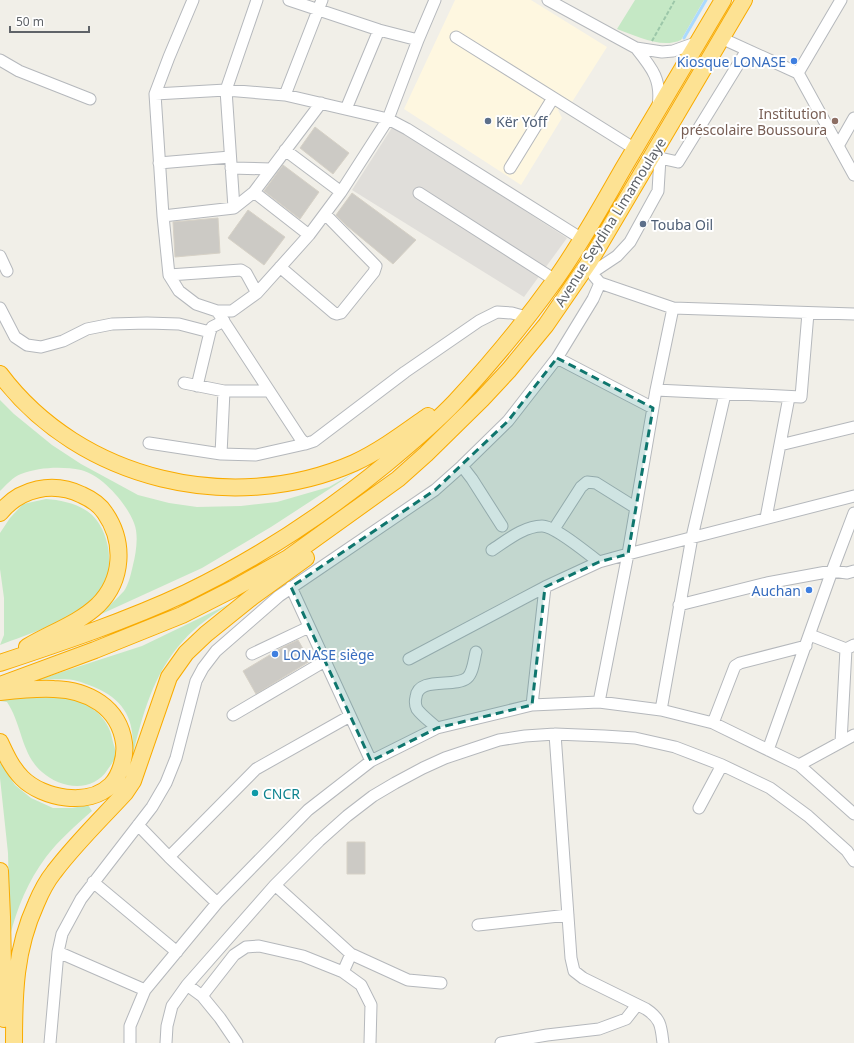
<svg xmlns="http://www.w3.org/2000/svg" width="854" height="1043" font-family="'Noto Sans',sans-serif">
<rect width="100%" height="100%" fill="#f1efe8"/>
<!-- commercial -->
<path fill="#fef7e0" d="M455,0H531L607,47L572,102H563L558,110L562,118L521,185L404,109Z"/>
<!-- industrial -->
<path fill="#e0deda" d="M393,126L567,238L524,297L352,190Z"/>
<!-- green -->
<path fill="#c5e8c5" d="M635,0H704L681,40C661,49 637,36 617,29Z
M0,400L14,414L52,445L81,464L138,495L169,503L197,507L241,506L277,502L329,487L357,471L271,527L202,568L97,616C106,608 116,600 124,591C129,584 131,573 133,565C136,553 139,535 134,523C127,504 102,475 81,470C62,466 39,467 21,474C13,477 6,485 0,491Z
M46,499C60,500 75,503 87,511C109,526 116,566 102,588C99,593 94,598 90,602C64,623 31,633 0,645L4,635V598L0,569V533L10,518L23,504Z
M229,604C213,615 196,626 183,641C153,674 142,716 132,758C136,723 127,701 94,687C88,685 82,682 77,681C66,678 48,680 37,680L142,646Z
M38,692C51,694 65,695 77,699C84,701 91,708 97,712C105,720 110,728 112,738C113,743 115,748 116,753C116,758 111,765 108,769C93,793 61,789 42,772C21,754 22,724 7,702L0,701V699Z
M0,762L15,785L31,798L53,808H72L88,805L92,811C76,825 59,840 46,857C28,881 17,908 10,936L8,853L0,778Z"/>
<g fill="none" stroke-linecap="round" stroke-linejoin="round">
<!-- stream -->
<path stroke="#aadaff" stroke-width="3" d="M684,38L706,0"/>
</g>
<!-- building -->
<path fill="#cccac5" stroke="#d6d1c6" d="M315,127L349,153L333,174L300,148Z
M283,165L319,192L300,219L264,191Z
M352,193L416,240L393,264L347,226L336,215Z
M248,210L285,237L264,265L228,238Z
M218,218L220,253L175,257L173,222Z
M298,640L310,661L256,694L243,671L283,647Z
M347,842H365V874H347Z"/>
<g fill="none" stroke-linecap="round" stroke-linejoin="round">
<defs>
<path id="minor" d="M193,0L169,57L155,94L163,216L169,275L179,291L196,304L217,311H232L257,293L309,235L341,192L388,119L418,40L435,0
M289,0L379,30L418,40
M548,0L636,48L662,52L673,51L698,42
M456,37L635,149
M721,38L798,73L854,175
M636,48C652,68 662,80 658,106
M0,60L19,71L90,99
M798,73L841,0
M155,94L226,90L285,95L388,119L407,129L582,239
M285,95L322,0
M346,109L379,30
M838,146L854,118
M285,150L341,192
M651,158H660L678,162L747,50
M159,163L230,157
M231,168L271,169
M510,168L553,98
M254,192L309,235
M419,193L555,280
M234,208L226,90L257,0
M163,216L234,208L254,192L321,103
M0,256L7,271
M590,261L594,276L600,283L673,308L854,314
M280,267L334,313L337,314L341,313L374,272L376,266L325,214
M593,272L617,256L630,242L658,191L660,158
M169,275L241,270L246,273L257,293
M0,308L15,337L27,345L41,347L63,341L87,329L112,324L147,323L179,324L210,332
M217,311L300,438L305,444L314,441L405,372L479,321L497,312L512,313L526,317
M557,358L653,408
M184,383L224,391H269
M197,386L210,332L212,327L224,321
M656,390L801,397L808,313
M149,443L221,454L256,455L305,444
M780,445L854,427
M221,454L224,391
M462,466L472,479L502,526
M766,518L789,397
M554,529L581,487L587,482L596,483L636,508
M492,550C506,541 524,526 542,526C555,526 588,554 599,562
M291,587L371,761
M679,605L767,583L832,571L847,573L854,571
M810,635L846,649L854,645
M252,654L309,627
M409,659L545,587L599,562L628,554L854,496
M599,702L628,554L656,390L673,308
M532,705L545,587
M661,710L692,537L725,394
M233,715L325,661
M713,723L735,666L740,663L806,646
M437,728C431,722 422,716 417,709C415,705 415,701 416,697C418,676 455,688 467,678C473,673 474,660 476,652
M555,734L571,958L574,971L583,978L646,1009C661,1019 661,1026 663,1043
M841,742L846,649
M768,750L832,571L854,513
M799,765L854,735
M699,808L722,765
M138,825L169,857L217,903
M169,857L256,769L350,716
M93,882L177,952
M275,885L351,954L343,972
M478,925L568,915
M58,952L145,990
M351,954L408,980L441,983
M187,985L202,996L220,1018L237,1043
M202,996L234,955L246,947L259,946L303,956L343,972L361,985L371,1005L370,1043
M50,1043L58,952L62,934L81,899L152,807L166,783L176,758L196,681L203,668L216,651L279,596L435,490L462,466L508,421L557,358L593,299L600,283
M130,1043V1026L145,990L217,903L308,810L371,761L437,728L532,705L599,702L661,710L713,723L799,765L854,814
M166,1043L167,1026L172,1006L187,985L275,885L319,841L347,816L373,796L395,783L423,768L445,758L499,740L525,736L555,734L604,736L635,738L675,747L722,765L770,788L808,816L847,851L854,861
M501,1043L547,1035L599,1029L626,1019L637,1005"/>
<path id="highway" d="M0,374C80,481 233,516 354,463C380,451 404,433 428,416
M0,513C20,488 53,481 82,495C91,499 100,505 105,513C125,542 123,580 98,605C78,624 50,633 27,647
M0,663C63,642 126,621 186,593C258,558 325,514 387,463C410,444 434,424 455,402C490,364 525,322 555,280C581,244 602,205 624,167C657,111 690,56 723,0
M0,685L95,650L182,615L233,589L288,558L398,479L426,454L482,399L509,370L546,325L590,261L744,0
M0,692C18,690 36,688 54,689C88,690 119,707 124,743C126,756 120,776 111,785C89,807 43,799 22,778C12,768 6,755 0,742
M0,871L2,917L4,1019
M14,1043C14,993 15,950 36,904C41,892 46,882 54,872C75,844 101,819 125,793L133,781L169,677L186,653L206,634L252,597L306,558"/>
</defs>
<!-- minor casing -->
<use href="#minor" stroke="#b5b8bc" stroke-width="13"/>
<!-- highway casing -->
<use href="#highway" stroke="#f9ab00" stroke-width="18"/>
<!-- path -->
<path stroke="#9cc7a9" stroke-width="2" stroke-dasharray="4 2" stroke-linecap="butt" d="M652,41L675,0"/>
<!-- minor -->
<use href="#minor" stroke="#fff" stroke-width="11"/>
<!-- highway -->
<use href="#highway" stroke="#fde293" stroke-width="16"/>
</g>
<!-- marked area -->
<path fill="#0f766e" fill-opacity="0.2" stroke="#0f766e" stroke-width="3" stroke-dasharray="8 5" stroke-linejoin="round" d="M557,358L653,408L628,554L599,562L545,587L532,705L437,728L371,761L291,587L435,490L508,421Z"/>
<!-- markers -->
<g fill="#3f7fe0" stroke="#fff" stroke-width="1.5">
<circle cx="794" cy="61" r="4"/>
<circle cx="809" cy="590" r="4"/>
<circle cx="275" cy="654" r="4"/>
</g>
<g fill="#5c6f8a" stroke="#fff" stroke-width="1.5">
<circle cx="488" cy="121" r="4"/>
<circle cx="643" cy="224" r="4"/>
</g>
<circle fill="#8d6e63" stroke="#fff" stroke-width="1.5" cx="835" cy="121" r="4"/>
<circle fill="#0f9aa8" stroke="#fff" stroke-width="1.5" cx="255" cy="793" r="4"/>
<g text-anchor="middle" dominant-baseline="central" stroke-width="4" stroke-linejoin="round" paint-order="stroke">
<!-- shop labels -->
<g font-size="14" fill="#366cbe" stroke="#fff" text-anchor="end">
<text x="786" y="61">Kiosque LONASE</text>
<text x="801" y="590">Auchan</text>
<text x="283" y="654" text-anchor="start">LONASE siège</text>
</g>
<!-- education labels -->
<g font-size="14" fill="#785e54" stroke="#fff" text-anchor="end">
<text x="827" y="113">Institution<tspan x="827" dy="16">préscolaire Boussoura</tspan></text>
</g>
<!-- service labels -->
<g font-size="14" fill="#4e5e75" stroke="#fff" text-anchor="start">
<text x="496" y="121">Kër Yoff</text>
<text x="651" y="224">Touba Oil</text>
</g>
<!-- street labels -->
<g font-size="14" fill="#5f6368" stroke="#fff">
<text transform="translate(610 222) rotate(-58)">Avenue Seydina Limamoulaye</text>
</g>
<!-- culture labels -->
<g font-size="14" fill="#0d838f" stroke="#fff" text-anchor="start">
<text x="263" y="793">CNCR</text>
</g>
</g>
<!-- scale -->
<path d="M10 26v6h79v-6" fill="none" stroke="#5f6368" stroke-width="2"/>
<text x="16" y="26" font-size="12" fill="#5f6368" stroke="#ffffff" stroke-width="3" paint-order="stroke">50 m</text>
</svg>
